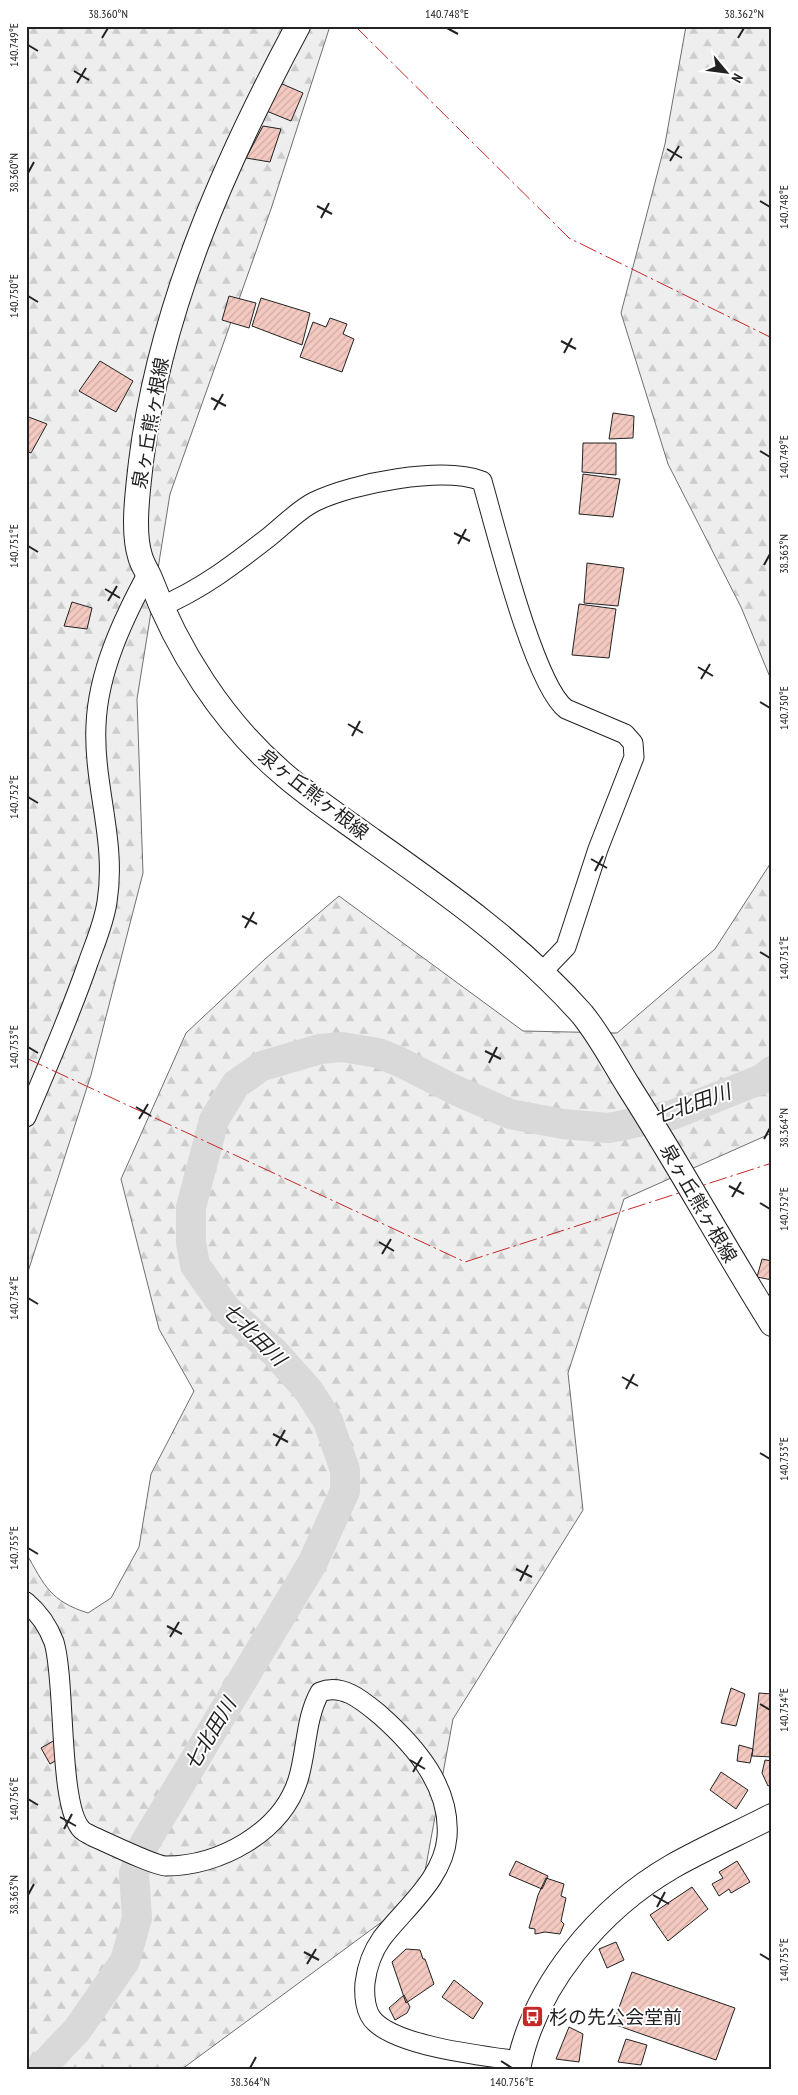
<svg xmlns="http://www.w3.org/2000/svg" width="798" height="2095" font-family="'PT Sans Narrow','Noto Sans JP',sans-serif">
<defs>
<pattern id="forest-firs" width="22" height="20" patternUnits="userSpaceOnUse" patternTransform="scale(1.25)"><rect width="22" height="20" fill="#eee"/><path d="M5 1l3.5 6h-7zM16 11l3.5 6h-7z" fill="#ccc"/></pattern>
<pattern id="building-hatch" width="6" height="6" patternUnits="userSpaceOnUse" patternTransform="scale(1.25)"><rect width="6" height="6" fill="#f3c9c0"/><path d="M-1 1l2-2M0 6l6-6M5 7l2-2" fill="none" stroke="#d0aca5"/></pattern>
</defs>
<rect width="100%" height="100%" fill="#fff"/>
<!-- forest -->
<path fill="url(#forest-firs)" stroke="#6f6f6f" d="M26,26H330L271,209L170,494L137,699L143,873L91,1075L26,1278Z
M686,26H772V682L741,607L668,464L621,313L665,144Z
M772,861V1133L624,1199L568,1373L583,1510L453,1719L421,1893L182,2069H26V1553C45,1586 50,1601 88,1613L111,1598L139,1547L151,1474L194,1391L159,1329L121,1179L186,1033L265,959L339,896L523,1031L617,1033L715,949Z"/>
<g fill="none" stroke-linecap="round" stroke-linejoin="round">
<!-- river -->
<path stroke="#d9d9d9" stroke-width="30" d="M40,2069L77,2030L125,1961L137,1918L134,1873L145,1843L313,1562L345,1491V1470L328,1421L308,1390L275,1353L226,1309L195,1265L191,1243V1207L214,1120L236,1084L262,1066L320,1049L342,1047L378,1053L400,1062L455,1090L510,1114L563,1124L609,1128L672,1115L762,1079L772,1071"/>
</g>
<!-- building -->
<path fill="url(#building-hatch)" stroke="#222" d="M280,83L303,93L291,121L264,110Z
M263,126L281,129L270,162L246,158Z
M229,296L256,303L249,328L222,320Z
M261,298L310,313L302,345L252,326Z
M330,318L347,324L343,334L354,339L342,372L300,357L313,322L326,327Z
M100,361L133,381L116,412L79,391Z
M613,413L634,416L633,438L609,439Z
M26,416L47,424L31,453L26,451Z
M583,443H616V475L582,472Z
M583,474L620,479L613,517L579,514Z
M587,563L624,568L618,606L584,603Z
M72,602L92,608L87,629L64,626Z
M579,604L616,609L609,658L572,655Z
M762,1259L772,1261V1280L757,1277Z
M731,1688L745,1694L736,1726L721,1723Z
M759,1693L772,1694V1757L752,1756Z
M55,1740L64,1756L50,1764L41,1748Z
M739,1745L753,1749L750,1763L737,1761Z
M765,1760L772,1761V1784L768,1786L762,1773Z
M721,1772L748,1790L736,1809L710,1790Z
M516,1861L548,1876L542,1889L509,1875Z
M737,1861L750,1882L731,1893L729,1889L719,1896L712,1884L723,1878L719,1872Z
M546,1878L564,1884L561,1896L566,1898L561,1921L564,1924L560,1934L545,1932L535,1934V1929L529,1928L538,1895Z
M692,1887L708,1909L668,1941L650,1915Z
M616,1942L624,1960L607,1968L599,1949Z
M406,1949L420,1950L423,1959H425L434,1984L406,2003L392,1962Z
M632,1972L735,2008L716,2060L613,2024Z
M454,1980L483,2003L473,2019L442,1997Z
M404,1995L410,2007L407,2013L395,2020L389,2008Z
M569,2027L583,2034L579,2062L556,2059Z
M626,2039L647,2045L641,2065L618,2062Z"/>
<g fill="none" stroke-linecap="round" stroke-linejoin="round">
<defs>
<path id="minor" d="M160,607C202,589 233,565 269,537C283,526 298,510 314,502C352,483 443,466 482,481C495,526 534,685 566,709L625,734L633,743L634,757L598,849L566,947L541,973
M26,1117C48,1066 70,1015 88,963C95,943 104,923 107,902C117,841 93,785 96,725C98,672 123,619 148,573
M26,1602C39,1613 48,1626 54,1642C66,1682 58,1807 82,1830C85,1833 89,1834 92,1836C106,1842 155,1866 166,1866C219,1866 281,1833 298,1780C307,1751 305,1719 320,1692C343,1683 363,1701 380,1715C415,1746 451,1787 447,1837C444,1878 405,1908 382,1938C372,1952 367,1966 365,1983C364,1995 365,2013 375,2022C401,2047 484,2056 520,2061"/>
<path id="major" d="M298,26C225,162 160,308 141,462C138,489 132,531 140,556C142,564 147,571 150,578C177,650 222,721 281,772C308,796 340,817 369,838C444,891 521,945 582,1014C600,1036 614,1063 629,1087C679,1165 723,1246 772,1324
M518,2069C534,1985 600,1908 673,1866C705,1848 739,1833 772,1816"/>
</defs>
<!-- minor casing -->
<use href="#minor" stroke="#222" stroke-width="21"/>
<!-- major casing -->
<use href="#major" stroke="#222" stroke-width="26"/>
<!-- minor -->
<use href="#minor" stroke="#fff" stroke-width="19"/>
<!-- major -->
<use href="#major" stroke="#fff" stroke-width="24"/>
<!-- power -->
<path stroke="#c62828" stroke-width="1" stroke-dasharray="18 4 2.5 4" stroke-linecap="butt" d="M355,26L569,238L772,338
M26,1058L465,1262L772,1163"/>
</g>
<!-- ticks -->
<path fill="none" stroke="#222" stroke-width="2" d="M447,28L458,34M102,38L108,28M738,38L744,28M28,45L38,51M74,71L89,80M77,83L86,68M667,149L682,158M670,161L679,146M28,173L34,162M760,201L770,207M317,206L332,214M321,218L329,203M28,296L38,302M561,341L576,349M564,353L572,338M211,398L226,406M214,410L223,394M760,451L770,457M454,533L470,541M458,544L466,529M28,546L38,552M764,565L770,554M105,589L120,598M108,601L117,586M698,667L713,676M701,679L710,664M760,702L770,708M348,724L363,733M352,736L360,721M28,797L38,803M591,859L607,868M595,871L603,856M242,916L257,924M245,928L254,912M760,952L770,958M28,1047L38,1053M485,1051L501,1059M489,1063L497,1047M136,1107L151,1116M139,1119L148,1104M764,1139L770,1128M729,1186L744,1194M732,1197L741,1182M760,1203L770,1209M379,1242L394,1251M382,1254L391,1239M28,1298L38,1304M622,1377L638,1386M626,1389L634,1374M273,1434L288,1442M276,1446L285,1430M760,1453L770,1459M28,1548L38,1554M516,1569L532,1577M520,1581L528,1565M167,1626L182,1634M170,1637L179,1622M760,1704L770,1710M410,1760L425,1769M413,1772L422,1757M28,1799L38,1805M60,1817L76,1826M64,1829L72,1814M28,1895L34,1884M653,1895L669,1904M657,1907L665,1892M304,1952L319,1960M760,1954L770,1960M307,1964L316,1949M501,2061L512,2068M250,2068L256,2057"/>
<!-- icons -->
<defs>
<symbol id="bus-square" viewBox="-11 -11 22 22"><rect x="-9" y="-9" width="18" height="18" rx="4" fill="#c62828" stroke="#fff"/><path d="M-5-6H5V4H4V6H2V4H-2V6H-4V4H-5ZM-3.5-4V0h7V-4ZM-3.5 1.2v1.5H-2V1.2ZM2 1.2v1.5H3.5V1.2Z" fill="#fff"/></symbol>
</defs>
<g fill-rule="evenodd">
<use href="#bus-square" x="520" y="2004" width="25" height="25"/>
</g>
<g text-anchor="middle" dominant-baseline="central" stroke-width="4" stroke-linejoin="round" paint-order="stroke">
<!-- street labels -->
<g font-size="19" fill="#222" stroke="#fff">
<text transform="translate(150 423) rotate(-80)">泉ヶ丘熊ヶ根線</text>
<text transform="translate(314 794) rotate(38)">泉ヶ丘熊ヶ根線</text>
<text transform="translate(699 1203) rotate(60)">泉ヶ丘熊ヶ根線</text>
</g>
<!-- poi labels -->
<g font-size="19" fill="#222" stroke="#fff" text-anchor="start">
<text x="549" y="2017">杉の先公会堂前</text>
</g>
<!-- water labels -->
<g font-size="20" font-style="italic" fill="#222" stroke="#fff">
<text transform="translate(692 1104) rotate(-19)">七北田川</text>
<text transform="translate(254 1334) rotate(45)">七北田川</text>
<text transform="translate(210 1734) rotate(-59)">七北田川</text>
</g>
</g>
<!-- border -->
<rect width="798" height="2095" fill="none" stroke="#ffffff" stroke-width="55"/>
<!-- north arrow -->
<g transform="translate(726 72) rotate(119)" stroke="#ffffff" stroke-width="4" paint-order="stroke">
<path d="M0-4L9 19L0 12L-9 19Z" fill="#222222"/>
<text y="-8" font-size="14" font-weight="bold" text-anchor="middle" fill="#222222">N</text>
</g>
<rect x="28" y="28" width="742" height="2040" fill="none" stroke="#222" stroke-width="2"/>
<g font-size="12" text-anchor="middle" fill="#222">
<text x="108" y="18">38.360°N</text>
<text x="447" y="18">140.748°E</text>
<text x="744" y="18">38.362°N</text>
<text transform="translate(14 45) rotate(-90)" y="4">140.749°E</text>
<text transform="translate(14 173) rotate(-90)" y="4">38.360°N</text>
<text transform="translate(784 207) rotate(-90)" y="4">140.748°E</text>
<text transform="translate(14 296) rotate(-90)" y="4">140.750°E</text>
<text transform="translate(784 457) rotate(-90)" y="4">140.749°E</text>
<text transform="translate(14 546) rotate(-90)" y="4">140.751°E</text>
<text transform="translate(784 554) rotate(-90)" y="4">38.363°N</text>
<text transform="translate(784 708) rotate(-90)" y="4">140.750°E</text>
<text transform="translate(14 797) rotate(-90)" y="4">140.752°E</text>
<text transform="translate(784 958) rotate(-90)" y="4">140.751°E</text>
<text transform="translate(14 1047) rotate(-90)" y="4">140.753°E</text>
<text transform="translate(784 1128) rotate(-90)" y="4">38.364°N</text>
<text transform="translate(784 1209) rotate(-90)" y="4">140.752°E</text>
<text transform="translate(14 1298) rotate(-90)" y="4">140.754°E</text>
<text transform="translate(784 1459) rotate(-90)" y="4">140.753°E</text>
<text transform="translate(14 1548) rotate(-90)" y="4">140.755°E</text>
<text transform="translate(784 1710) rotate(-90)" y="4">140.754°E</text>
<text transform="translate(14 1799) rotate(-90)" y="4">140.756°E</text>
<text transform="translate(14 1895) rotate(-90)" y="4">38.363°N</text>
<text transform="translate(784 1960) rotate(-90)" y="4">140.755°E</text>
<text x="250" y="2086">38.364°N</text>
<text x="512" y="2086">140.756°E</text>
</g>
</svg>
